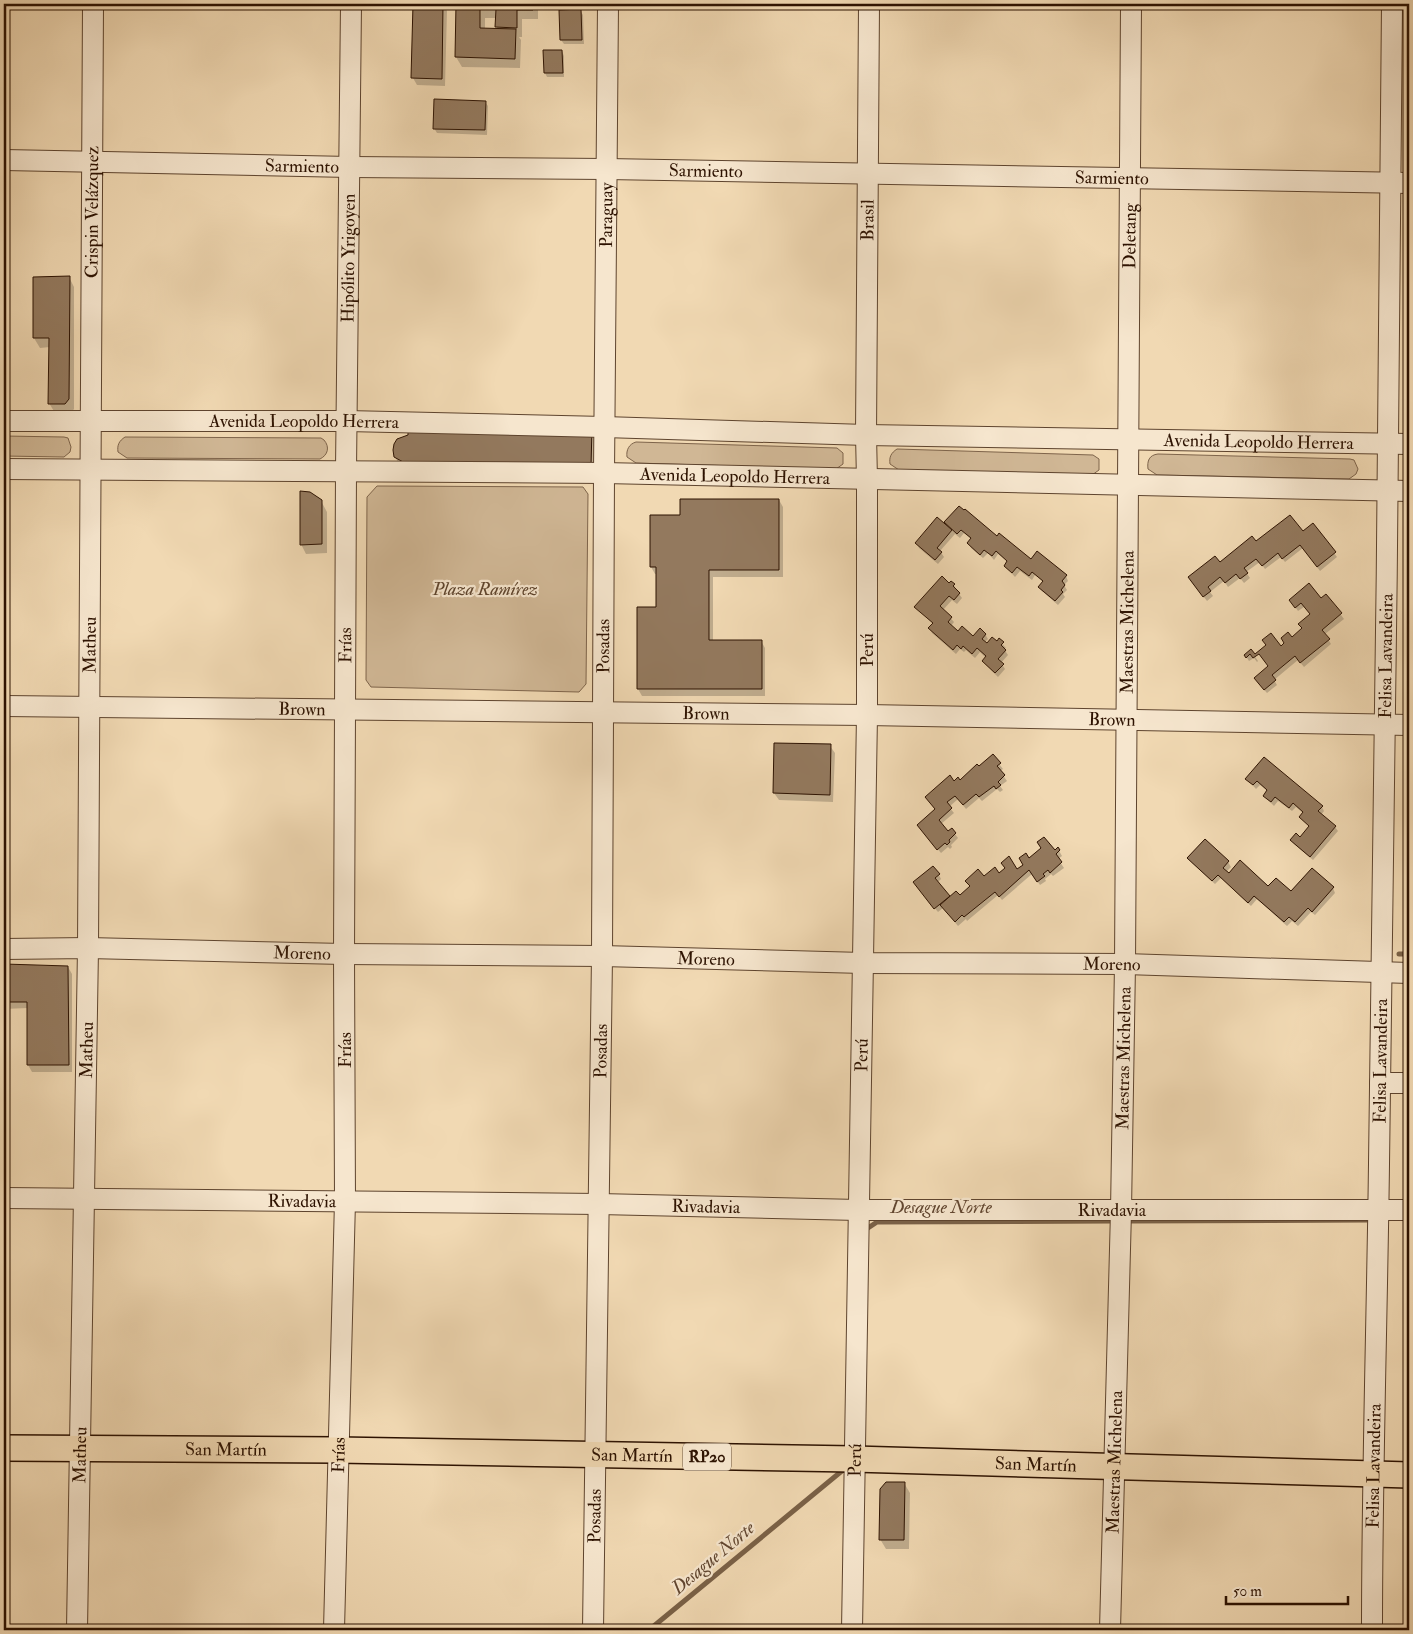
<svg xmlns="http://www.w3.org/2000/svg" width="1413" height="1634" font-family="'IM FELL Double Pica',serif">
<rect width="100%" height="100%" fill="#f1d9b3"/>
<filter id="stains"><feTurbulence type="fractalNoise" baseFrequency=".004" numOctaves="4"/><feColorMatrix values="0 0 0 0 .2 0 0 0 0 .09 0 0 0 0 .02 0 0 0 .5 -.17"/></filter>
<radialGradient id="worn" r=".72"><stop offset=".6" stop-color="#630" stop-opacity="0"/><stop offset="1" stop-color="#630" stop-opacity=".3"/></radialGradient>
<!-- green -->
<path fill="#d0b795" stroke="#7e644b" d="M4,436L64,437L68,438L71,447L70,452L64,457L4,456Z
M125,437L321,438L324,440C330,447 328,455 320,459L127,458L118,452C117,445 119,441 125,437Z
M636,442L837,448L843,453V464L836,469L636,463L627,457C626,450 629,444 636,442Z
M897,449L1093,455L1099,459V470L1092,475L899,470L890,464C889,457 891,453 897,449Z
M1158,454L1350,459L1354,460L1358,469L1356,474L1349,479L1157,475L1148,469C1147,461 1149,455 1158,454Z
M377,486L583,487L588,494L586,684L579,692L371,687L366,680L367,497Z"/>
<!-- shadow -->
<path fill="#0003" fill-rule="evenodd" d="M414,4H443L447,11L445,86L417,85L413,78Z
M457,4H552V5H536L538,8V19H522V37H519L521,40L520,68L462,67L456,57ZM485,18H497V27L498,30H485Z
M580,10L583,15L584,44H564L561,40Z
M562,51L564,56V77H547L545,73Z
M485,102L488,106L487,135L437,133L434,128Z
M69,277L74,287V409L71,413H55L49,403L50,347L40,348L34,338Z
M591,430L597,440L596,476L401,467L395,457Z
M779,500L783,507V577H713V641H761L765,648V696H642L638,689L658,608V574H655L651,567L681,516Z
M321,501L327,512V553L306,554L301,544Z
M959,508L997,538L1031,561L1066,576L1068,581L1064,585L1067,590L1063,594L1065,597L1058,605L1042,591L1039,587L1043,582L1035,575L1032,580L1020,571L1015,577L1005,566L1008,562L998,554L994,560L988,553L983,558L971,548L969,543L972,540L964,533L960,538L955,534L940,551L944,557L938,564L919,548L917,543L944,524Z
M1313,525L1337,557L1320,571L1303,548L1285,562L1281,557L1265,569L1260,562L1246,572L1250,578L1244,583L1240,578L1228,587L1224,581L1210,592L1213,596L1207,601L1192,582L1219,564L1256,543L1303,533Z
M949,585H954L956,590L962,598L957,604L952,600L943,610L954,622L951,626L958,632L973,637L985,634L988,639L984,643L987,645L997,643L999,640L1006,648L1004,649L1008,655L1001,663L1005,669L998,677L986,665L983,661L986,658L980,652L975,658L966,650L964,652L960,649L956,654L932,633L930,628L933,624L916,607Z
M1326,595L1344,619L1325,634L1331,644L1304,667L1298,660L1274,680L1277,685L1267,693L1258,683L1281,647L1303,629L1311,615L1304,607L1298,611L1290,600H1321Z
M1251,651L1258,661L1257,662L1254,658L1249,661L1245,655Z
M775,744L830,746L835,753L833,802L779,800L774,793Z
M993,756L1003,769L1000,771L1007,781L1000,786L1003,790L1000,792L997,789L982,801L979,798L966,809L958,799L949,807L954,813L941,824L948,833L952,830L958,838L951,845L952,847L950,849L948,847L941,853L918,826L936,810L926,797L954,782H960Z
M1264,758L1322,807L1324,811L1321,815L1335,827L1338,831L1313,860L1294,844L1291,840L1301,839L1310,827L1300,817L1303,813L1296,807L1292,811L1278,801L1274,806L1264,796L1268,791L1260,785L1256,789L1247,779Z
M1205,841L1228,862L1231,867L1226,872L1268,888L1291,893L1333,888L1335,893L1315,915L1311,912L1298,926L1292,921L1287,926L1257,899L1251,906L1221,878L1215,884L1192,863L1189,858Z
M1058,849L1062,856L1058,859L1064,868L1053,876L1051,874L1045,879L1046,881L1040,885L1032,874L1002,900L998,895L967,921L966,919L958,926L943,908L938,912L917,887L939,875L941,879L937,883L950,898L960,896L971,887L967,881L1017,870L1024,865L1029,859L1054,852Z
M4,965L68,967L72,974V1072H32L28,1065V1008L4,1009Z
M4,1267L9,1274L7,1430H4Z
M904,1483L910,1493L909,1549H886L880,1539Z"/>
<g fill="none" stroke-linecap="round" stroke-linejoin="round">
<!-- stream -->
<path stroke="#7a6147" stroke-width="5" d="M1399,954H1409
M1129,1221L1367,1220
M865,1233V1230L877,1222L1112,1221
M649,1630L843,1470"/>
</g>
<!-- building -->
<path fill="#93795e" stroke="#2d1201" d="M413,4H443L442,79L411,78Z
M456,4H533V10H517V28L495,27L496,9H480V28L516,29L515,59L455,57Z
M581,9L582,40H560L559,10Z
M543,50H562L563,73H544Z
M434,99L486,101L485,130L433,129Z
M70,276L69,399L65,404H48L49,338H33V277Z
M408,428H592L591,466L405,463L394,457L393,450L394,444L397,439L408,435Z
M300,491L310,492L322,500V544L300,545Z
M680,499H779V570H709V640H762V689H637V607H656V567H650V515H680Z
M959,506L964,510L965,509L997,536L999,533L1031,559L1037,551L1067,575L1062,581L1065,585L1061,590L1063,592L1055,601L1038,587L1043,581L1032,572L1029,576L1017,567L1012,573L1004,566L1007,561L996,551L992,556L984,550L980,555L967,543L971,538L961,530L957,534L944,522Z
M1290,515L1303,531L1313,523L1336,552L1317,567L1300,545L1282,559L1278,553L1262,566L1256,559L1244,568L1248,573L1240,579L1236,574L1225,583L1220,577L1208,587L1211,591L1203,597L1188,577L1215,556L1220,562L1252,536L1256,541Z
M937,517L952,530L937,548L942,552L935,560L915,543Z
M942,576L949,583L951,581L955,584L953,586L960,593L954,600L949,596L940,606L952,617L948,622L958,631L962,626L973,636L980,628L986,634L982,639L987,643L992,637L997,641L999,638L1004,642L1001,645L1006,650L998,659L1004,664L995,673L982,661L986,656L977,648L972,654L963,646L961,649L957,645L953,650L928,628L933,623L914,607Z
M1309,583L1321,598L1326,594L1342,613L1322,630L1330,639L1300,663L1295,656L1272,675L1276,680L1264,690L1254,678L1268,666L1259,654L1253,658L1250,654L1246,658L1244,655L1251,649L1255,654L1266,645L1262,640L1271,633L1281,646L1284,643L1281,638L1288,632L1292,637L1302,628L1298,624L1310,614L1301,603L1295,608L1289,600Z
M774,743L831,744L830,795L773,793Z
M993,754L1001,763L997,766L1005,775L998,782L1001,785L996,789L994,786L979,797L976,794L963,805L955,796L947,802L952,808L939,820L948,831L952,828L956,833L949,840L950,842L947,845L945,843L937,850L917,825L935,809L925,797L950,775L954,781L958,777L960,780L977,764L979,766Z
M1264,757L1323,806L1318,811L1336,826L1310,857L1290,840L1296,833L1300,837L1309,826L1299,817L1303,812L1293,803L1289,808L1275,797L1271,802L1263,796L1267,790L1257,781L1253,785L1245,779Z
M1044,837L1055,850L1058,847L1060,850L1056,854L1062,862L1050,873L1048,870L1043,874L1045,876L1037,882L1029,870L999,897L995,892L964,917L962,915L955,922L940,905L956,891L960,895L970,886L965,881L978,869L984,876L995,867L999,873L1005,868L1001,863L1009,856L1017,869L1023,865L1019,858L1026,853L1029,858L1041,848L1037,842Z
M1205,839L1229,861L1223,868L1229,873L1240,860L1268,886L1276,878L1291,891L1312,868L1334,887L1312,912L1308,908L1295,922L1289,917L1284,922L1254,896L1248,903L1218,875L1212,881L1187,858Z
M933,866L940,874L935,878L950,896L934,909L913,882Z
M4,964L68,966L69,1065H27V1002H4Z
M4,1265H6L4,1423Z
M886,1482H905L904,1540H879L880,1489Z"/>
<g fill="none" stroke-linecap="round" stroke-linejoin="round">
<defs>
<g id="minor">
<path id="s1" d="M4,160L350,167L607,169L1409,183"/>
<path id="s2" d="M4,421H347L604,427L866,435L1409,444"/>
<path id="s3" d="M4,469L604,473L1409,491"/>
<path id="s4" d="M4,706L867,715L1409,725"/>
<path id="s5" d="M4,949L88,948L344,954L602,956L863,963L1125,964L1409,973"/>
<path d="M1380,1083H1409"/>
<path id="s6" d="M4,1198L599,1204L858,1210H1409"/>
<path id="s7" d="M77,1630L88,948L93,4"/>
<path id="s8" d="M334,1630L345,1201L344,954L346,470L351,4"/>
<path id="s9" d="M593,1630L602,956L604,473L608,4"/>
<path id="s10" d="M852,1630L867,715V480L866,435L869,4"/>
<path id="s11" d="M1110,1630L1121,1211L1125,964L1131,4"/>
<path id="s12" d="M1372,1630C1372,1475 1377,1320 1379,1164C1384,777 1390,391 1392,4"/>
</g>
<g id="major">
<path id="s13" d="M4,1448L338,1450L854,1459L1409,1475"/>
</g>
</defs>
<!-- minor casing -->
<use href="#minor" stroke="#5e442e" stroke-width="22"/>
<!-- major casing -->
<use href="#major" stroke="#2d1201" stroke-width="28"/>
<!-- minor -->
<use href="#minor" stroke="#f6e6ce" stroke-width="20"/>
<!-- major -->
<use href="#major" stroke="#f1d9b3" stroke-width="25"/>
</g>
<g text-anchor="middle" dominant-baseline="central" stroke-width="4.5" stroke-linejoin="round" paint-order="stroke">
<!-- shield labels -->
<rect fill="#f6e6ce" stroke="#69523e" stroke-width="1" x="683" y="1443.5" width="48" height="27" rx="4"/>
<g font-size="16" font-weight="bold" fill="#2d1201">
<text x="707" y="1457">RP20</text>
</g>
<!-- street labels -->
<g font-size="18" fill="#2d1201" stroke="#f6e6ce">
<text stroke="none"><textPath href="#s1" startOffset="298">Sarmiento</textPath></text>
<text stroke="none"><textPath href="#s1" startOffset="702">Sarmiento</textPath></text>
<text stroke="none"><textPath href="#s1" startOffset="1108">Sarmiento</textPath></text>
<text stroke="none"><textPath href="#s7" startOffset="1418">Crispin Velázquez</textPath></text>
<text stroke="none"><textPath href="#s9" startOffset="1415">Paraguay</textPath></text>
<text stroke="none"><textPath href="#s10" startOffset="1410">Brasil</textPath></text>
<text stroke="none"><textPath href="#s11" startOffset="1394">Deletang</textPath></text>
<text stroke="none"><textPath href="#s8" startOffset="1372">Hipólito Yrigoyen</textPath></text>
<text stroke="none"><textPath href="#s2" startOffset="300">Avenida Leopoldo Herrera</textPath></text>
<text stroke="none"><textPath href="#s2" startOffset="1255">Avenida Leopoldo Herrera</textPath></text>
<text stroke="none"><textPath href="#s3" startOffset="731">Avenida Leopoldo Herrera</textPath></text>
<text stroke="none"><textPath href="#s11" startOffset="1008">Maestras Michelena</textPath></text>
<text stroke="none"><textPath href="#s7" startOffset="985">Matheu</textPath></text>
<text stroke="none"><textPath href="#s8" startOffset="985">Frías</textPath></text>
<text stroke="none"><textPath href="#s9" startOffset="984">Posadas</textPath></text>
<text transform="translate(867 650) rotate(-90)">Perú</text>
<text stroke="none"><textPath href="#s12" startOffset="974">Felisa Lavandeira</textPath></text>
<text stroke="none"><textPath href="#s4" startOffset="298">Brown</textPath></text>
<text stroke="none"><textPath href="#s4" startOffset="702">Brown</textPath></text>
<text stroke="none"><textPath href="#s4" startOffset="1108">Brown</textPath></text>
<text stroke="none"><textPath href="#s5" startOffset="298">Moreno</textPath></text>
<text stroke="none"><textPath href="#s5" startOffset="702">Moreno</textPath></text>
<text stroke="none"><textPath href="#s5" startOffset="1108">Moreno</textPath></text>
<text stroke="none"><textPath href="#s7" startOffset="580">Matheu</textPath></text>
<text transform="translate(345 1050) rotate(-90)">Frías</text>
<text stroke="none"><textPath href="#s9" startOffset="579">Posadas</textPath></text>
<text stroke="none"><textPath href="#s10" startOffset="575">Perú</textPath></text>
<text stroke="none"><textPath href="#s11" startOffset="572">Maestras Michelena</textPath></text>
<text stroke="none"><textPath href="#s12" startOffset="569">Felisa Lavandeira</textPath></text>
<text stroke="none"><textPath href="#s6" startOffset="298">Rivadavia</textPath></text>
<text stroke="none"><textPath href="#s6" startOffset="702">Rivadavia</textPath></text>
<text stroke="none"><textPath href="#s6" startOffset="1108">Rivadavia</textPath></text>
<text stroke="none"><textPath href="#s13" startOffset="222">San Martín</textPath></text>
<text stroke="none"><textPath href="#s7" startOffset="175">Matheu</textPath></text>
<text stroke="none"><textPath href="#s8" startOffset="175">Frías</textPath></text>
<text stroke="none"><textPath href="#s13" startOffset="628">San Martín</textPath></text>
<text stroke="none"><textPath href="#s10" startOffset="170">Perú</textPath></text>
<text stroke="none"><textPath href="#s11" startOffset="168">Maestras Michelena</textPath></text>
<text stroke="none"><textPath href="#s13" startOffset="1032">San Martín</textPath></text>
<text stroke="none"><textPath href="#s12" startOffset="164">Felisa Lavandeira</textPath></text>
<text stroke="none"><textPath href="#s9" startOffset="114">Posadas</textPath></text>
</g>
<!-- park labels -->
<g font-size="18" font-style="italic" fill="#5e442d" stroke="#f6e6ce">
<text x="485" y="589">Plaza Ramírez</text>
</g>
<!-- water labels -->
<g font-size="19" font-style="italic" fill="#614630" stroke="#f6e6ce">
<text x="941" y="1207">Desague Norte</text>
<text transform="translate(713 1558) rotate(-40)">Desague Norte</text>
</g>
</g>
<!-- margin -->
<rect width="1413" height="1634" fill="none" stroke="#f1d9b3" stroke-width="20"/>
<rect x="5" y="5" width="1403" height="1624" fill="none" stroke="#2d1201" stroke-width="2.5"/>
<rect x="10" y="10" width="1393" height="1614" fill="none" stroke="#2d1201"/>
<!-- scale -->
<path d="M1226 1596v8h122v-8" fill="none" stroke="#2d1201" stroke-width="2.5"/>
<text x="1233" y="1596" font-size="15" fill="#2d1201" stroke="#f6e6ce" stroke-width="4" paint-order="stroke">50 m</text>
<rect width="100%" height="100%" filter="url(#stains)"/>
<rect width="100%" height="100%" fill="url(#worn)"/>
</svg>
